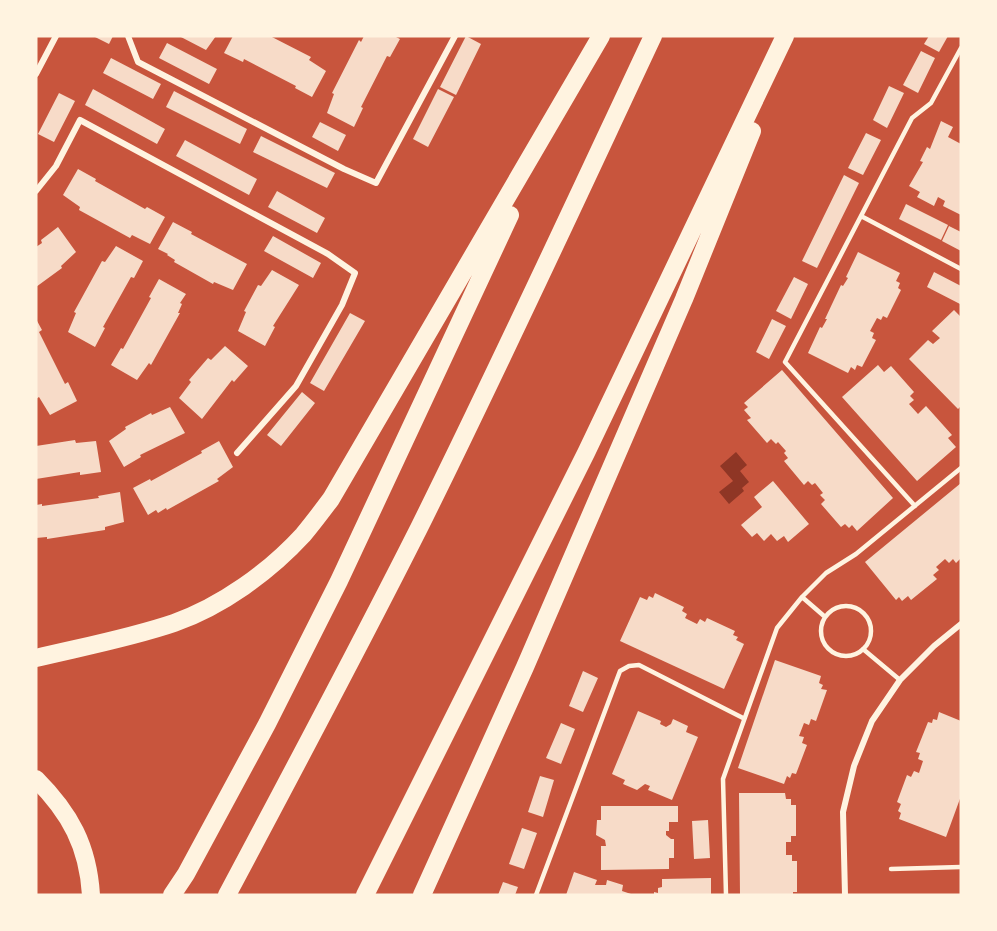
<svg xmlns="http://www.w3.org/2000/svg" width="997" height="931" font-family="Ubuntu,sans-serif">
<rect width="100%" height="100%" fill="#c8553d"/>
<!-- water -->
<path fill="#8f3625" d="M736,452L747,465L740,471L749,482L742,488L744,491L729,504L719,492L733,481L720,466Z"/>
<!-- building -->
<path fill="#f7dbc8" d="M93,36H113L109,44Z
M179,36H216L206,50Z
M233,36H270L311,57L309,60L326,71L312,97L295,88L296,86L244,59L243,62L224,53Z
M364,36H394L400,39L390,57L387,56L361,107L363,108L354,127L327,113L334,94L332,93L359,40L361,42Z
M466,36L481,44L456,95L440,87Z
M929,36H948L939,52L924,44Z
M167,43L217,69L209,84L159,58Z
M921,51L935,58L918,93L903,85Z
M111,58L161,84L153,99L103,73Z
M889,86L904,93L887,128L873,120Z
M93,89L165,129L157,144L85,105Z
M438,89L454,97L428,147L413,139Z
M174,91L247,129L240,144L166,107Z
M59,93L75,101L54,142L38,134Z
M941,121L953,127L948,137L961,144V215L943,206L945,201L938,197L934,206L917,197L920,192L909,186L923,162L920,161L927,147L930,149Z
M320,122L346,135L338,151L312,137Z
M866,133L881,140L863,175L848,168Z
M261,136L335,173L327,188L253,152Z
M185,140L257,179L249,195L176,156Z
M78,169L96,179L95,181L145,209L147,207L165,217L150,244L132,235L130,238L79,210L80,207L63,195Z
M844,175L859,183L817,268L802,261Z
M277,191L325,218L317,233L268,207Z
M906,204L948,225L941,240L899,219Z
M173,222L192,232L191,234L247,264L233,290L214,282L213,284L174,262L175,260L167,255L168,254L158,249Z
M949,226L961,232V251L942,241Z
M58,227L76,252L61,266L62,268L36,287V247L42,243L41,240Z
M273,236L321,263L313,278L264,251Z
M116,246L143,261L134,278L131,277L103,327L105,328L95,347L68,332L76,313L74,312L102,261L105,262Z
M858,252L900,273L896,281L900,283L898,288L901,290L887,318L883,316L881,320L877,318L870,331L874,333L872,338L876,340L862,367L857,365L855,370L851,367L848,373L808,353L820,327L822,328L827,319H825L841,285L843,286L848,278L846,277Z
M272,270L299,285L273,326L275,327L265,346L238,331L246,312L244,311L258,285L261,286Z
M934,272L961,286L960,304L927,287Z
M794,277L808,284L791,319L776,311Z
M159,279L186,294L180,303L182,304L178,313H180L151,365L149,363L137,380L111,365L121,348L123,349L151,298L149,297Z
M954,310L961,317V406L958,409L909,359L928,340L933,344L940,338L932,331Z
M350,313L365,321L324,391L310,383Z
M36,319L42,330L39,332L65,384L68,382L77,401L50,415L39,397L36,399Z
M772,319L786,326L769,359L756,352Z
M225,346L248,366L234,382L232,380L202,419L179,398L191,382L189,380L208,358L211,360Z
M878,365L884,372L891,366L914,392L910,396L914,400L909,404L918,414L926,406L952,435L948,438L956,447L917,481L842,397Z
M782,370L893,498L857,531L852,525L849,528L845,524L841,527L821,504L825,500L820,495L823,493L815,483L812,485L808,481L804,485L784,461L788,458L784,453L786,451L778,442L776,444L771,439L767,443L747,420L751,418L744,410L748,407L744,403Z
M302,392L315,403L281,446L267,435Z
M170,407L185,433L140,455L141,457L124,467L109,441L126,429L125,427L151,413L152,415Z
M75,440L76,443L96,441L101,472L80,475V472L36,479V446Z
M219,441L233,467L217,479L219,481L167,510L166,508L158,513L156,510L148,515L133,488L150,479L151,481L202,453L201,451Z
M773,481L809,524L788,542L784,536L777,541L771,534L764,541L757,533L752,537L741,525L762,507L754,497Z
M961,483V558L956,563L953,559L949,563L945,559L936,567L939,570L933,575L937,579L911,600L908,596L902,601L899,597L896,600L865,562Z
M120,492L124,522L105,527V530L47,539V537L36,538V505L42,504V506L99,498L98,496Z
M655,593L684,607L682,611L687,614L685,618L697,624L700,619L705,622L707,618L735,631L733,635L738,637L736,640L744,644L724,689L620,641L640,597L647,600L649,596L653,598Z
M775,660L821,676L819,683L823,685L821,689L827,690L816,721L811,719L809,725L804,723L799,736L804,737L802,743L807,745L796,774L792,773L790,778L787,776L784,784L738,768Z
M583,671L598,678L583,712L569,706Z
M638,711L661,721L660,724L666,727L671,724L673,719L688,726L686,732L698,737L672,800L648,790L650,786L645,784L637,790L623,784L625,780L612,774Z
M939,712L961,721V796L946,837L899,819L901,813L898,811L901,804L897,802L907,775L911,777L914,771L919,773L923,761L918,759L920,753L916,752L928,722L932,723L933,719L937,720Z
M561,723L575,729L561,764L546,758Z
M540,776L554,780L543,817L528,812Z
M739,793H785L786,799H791V805H796V836H791V842H786V855H792V861H797V892H793V895H740Z
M601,806H678V822H669V831H666V835L671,839H674V858H669V869L601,870V846H606L605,840L596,835L597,820H601Z
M708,820L710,858L694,859L692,821Z
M522,828L537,833L524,869L509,864Z
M574,872L597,880L595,885H606L607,880L623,885L622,891L634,895H566Z
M711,878V895H654V892L658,893V888L662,887V879Z
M503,882L518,887L515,895H498Z"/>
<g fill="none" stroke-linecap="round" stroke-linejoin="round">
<!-- service -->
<path stroke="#fff3e0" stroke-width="4.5" d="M861,216L961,269
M915,506L785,362L912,118L931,103L961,48
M802,597L824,616
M821 631a25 25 0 1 1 50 0a25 25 0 1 1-50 0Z
M863,649L900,680
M891,869L961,867
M536,895L620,671L629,666L639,665L743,718
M726,895L723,779L777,628L802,597L826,573L856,554L961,468"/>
<!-- minor -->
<path stroke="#fff3e0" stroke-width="6" d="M128,36L138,62L344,169L376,183L455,36
M36,74L56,36
M36,191L56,166L80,120L328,254L355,273L342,305L296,386L237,453
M845,895L843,812L854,766L872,721L900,680L934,646L961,624"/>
<!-- motorway -->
<path stroke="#fff3e0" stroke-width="18" d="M36,658C82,647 130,638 174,623C222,606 269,572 303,535C313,523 322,511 331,499L601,36
M36,779C70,813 88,846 91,895
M172,895L186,874L267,724L339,581L510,215
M227,895C292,773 357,651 419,528C500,365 576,200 653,36
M365,895L586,453L785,36
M422,895L525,667L684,299L752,131"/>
</g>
<!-- border -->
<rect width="997" height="931" fill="none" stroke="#fff3e0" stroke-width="75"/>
</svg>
